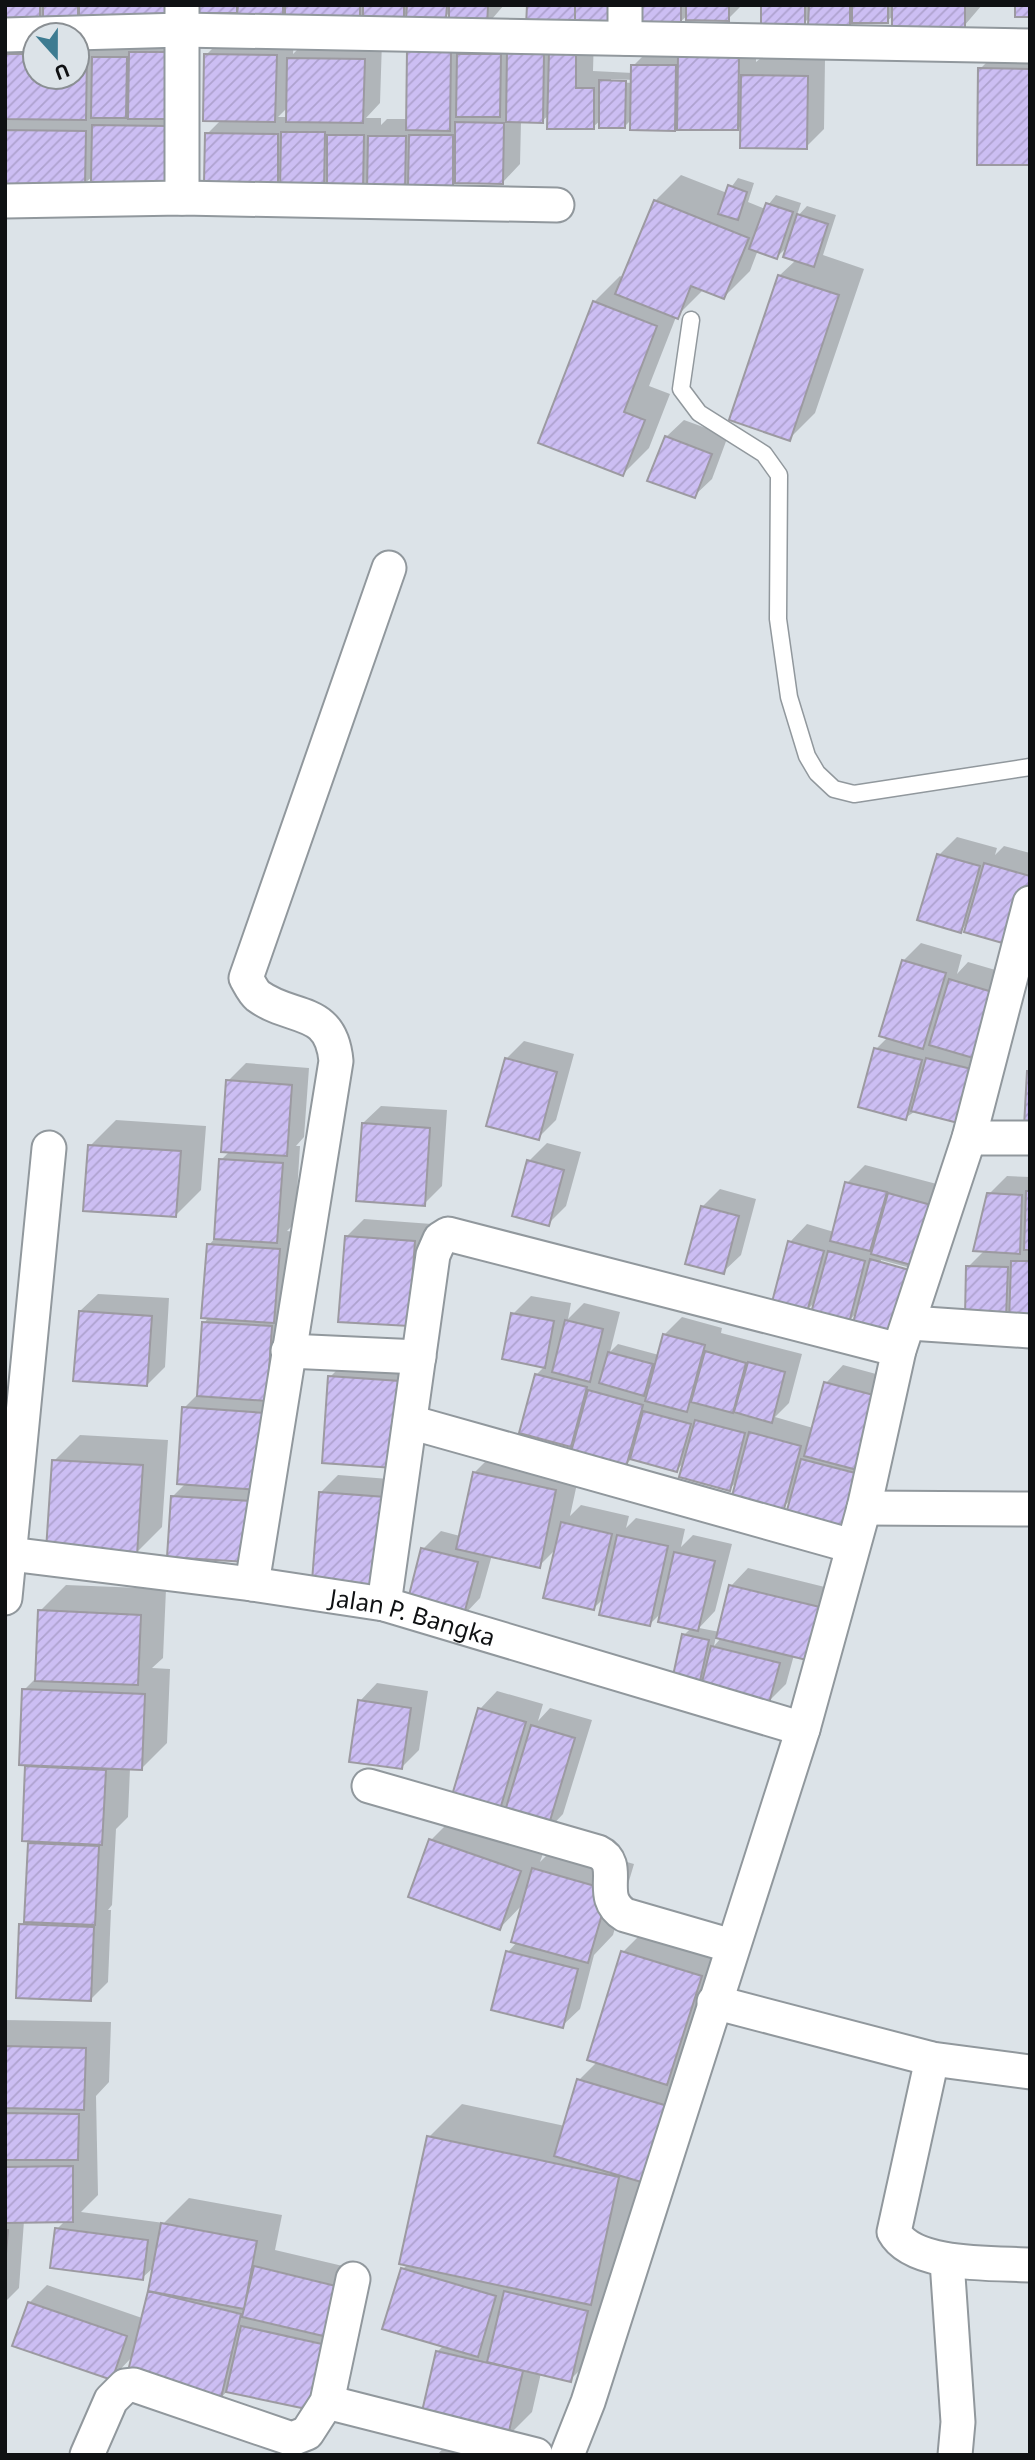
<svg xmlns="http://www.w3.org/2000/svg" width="1035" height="2460" font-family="'Noto Sans',sans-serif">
<defs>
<pattern id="building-hatch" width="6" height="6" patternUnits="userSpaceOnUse" patternTransform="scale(1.75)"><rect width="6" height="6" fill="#ccbef3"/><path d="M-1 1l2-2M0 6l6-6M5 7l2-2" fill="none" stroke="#aea2cf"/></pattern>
</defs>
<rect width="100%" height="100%" fill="#dce3e8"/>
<!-- shadow -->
<path fill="#0003" fill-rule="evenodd" d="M5,5H180L39,21Z
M200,5H504L486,26L451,11L446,16L408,12L403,17L365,12L359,18L287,10L283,14L200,12Z
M641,5H742L728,19L688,15L680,22Z
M763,5H982L964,26L894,15L887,21H852L849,24L810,17L804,23Z
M594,34L593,71L633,73V66L651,48L756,39V62L761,58L825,59L824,129L806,147L742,124L738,129L679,124L674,129L632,119L625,126L601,120L593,127L550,114L542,121H521L520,164L503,182L409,184L404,189L369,182L362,189L328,188L282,176L277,181L207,134L221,120L206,55L224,37L294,38L293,54L307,40L382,41L380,103L366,118H381V125L387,119H408L409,51ZM748,54V58L695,57ZM611,79L635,80V83L611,82ZM288,107V117H278Z
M187,35L183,164L165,181L93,176L84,184L5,185V40L35,37V77H77V37Z
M1006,43H1030V163L980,69Z
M681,175L727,193L738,178L754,183L748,202L765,209L776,195L801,203L796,218L807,206L836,215L823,255L864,269L815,413L789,439L731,419L780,275L796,260L789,245L777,257L758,250L750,271L724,297L704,289L676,317L649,386L670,394L649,448L623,474L594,302L620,276L624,278L655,201Z
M684,420L728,436L712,479L694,496L666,437Z
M957,837L997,848L995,855L1004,846L1030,853V927L968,923L960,931L939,855Z
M921,943L962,955L957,974L968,962L1016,976L1001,1055L905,1118L876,1049L888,1037L903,961Z
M524,1041L574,1054L556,1120L538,1138L506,1059Z
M246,1063L309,1068L304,1137L296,1146H300L295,1223L287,1231L297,1232L264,1542L172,1497L186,1483L184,1408L199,1393L204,1323L209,1317V1245L216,1237L221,1160L230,1151L228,1081Z
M381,1106L447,1110L442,1186L424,1204L363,1123Z
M116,1120L206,1126L201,1190L175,1216L90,1146Z
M547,1143L581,1152L566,1206L548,1224L529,1161Z
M865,1165L948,1187L932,1246L926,1252L930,1253L913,1315L896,1333L855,1321L857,1312L849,1321L813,1311L816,1301L807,1310L774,1301L790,1242L807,1224L834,1232L847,1183ZM881,1260L922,1271L921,1275L881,1264Z
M1007,1176L1030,1177V1322L1011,1311L1005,1317L968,1267L985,1250L989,1194Z
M720,1189L756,1199L741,1255L723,1272L702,1207Z
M364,1219L432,1224L426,1307L346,1237Z
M98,1294L169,1298L165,1367L147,1385L80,1311Z
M531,1296L571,1303L568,1319L584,1303L620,1312L610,1352L618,1344L659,1355L664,1335L682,1317L722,1328L721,1333L802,1354L789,1403L775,1417L813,1428L826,1383L843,1365L898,1380L865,1511L792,1499L783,1507L739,1480L729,1489L685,1461L677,1470L632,1458L626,1465L574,1446L521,1432L537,1374L545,1366L513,1314Z
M356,1351L425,1356L419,1440L330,1377Z
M80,1435L168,1440L162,1527L136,1553L54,1461Z
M500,1447L581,1465L570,1516L581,1505L629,1516L626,1528L636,1518L685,1529L681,1547L693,1535L732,1544L715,1611L699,1628L720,1632L731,1586L748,1568L845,1592L794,1655L786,1684L769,1701L698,1688L684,1635L691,1628L662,1612L650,1624L605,1597L594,1608L557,1548L539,1566L492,1555L480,1598L463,1616L423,1549L441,1531L460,1536L474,1473ZM716,1636L721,1638L714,1646Z
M338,1475L402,1480L395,1566L320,1493Z
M66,1585L166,1589L163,1658L152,1668L170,1669L167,1743L141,1769L130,1768L128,1817L116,1829L112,1905L108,1910H111L108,1982L91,1999L21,1925L26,1920L30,1844L34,1840H23L27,1764L24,1690L37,1677L40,1611Z
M377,1683L428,1691L419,1750L401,1768L360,1701Z
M497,1691L543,1704L538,1721L550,1708L592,1720L563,1814L546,1832L510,1802L498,1814L480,1709Z
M457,1814L546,1845L540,1862L559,1843L634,1864L613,1935L594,1955L580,2009L562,2026L508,1952L517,1942L523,1904L500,1928L431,1840Z
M649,1926L726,1950L692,2057L675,2075L696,2081L596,2354L570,2380L541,2373L532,2412L506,2438L437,2352L444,2345L403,2269L408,2264L429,2137L462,2104L565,2126L579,2080L597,2062L623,1952Z
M5,2020L111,2022L109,2082L96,2096L98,2195L81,2212L164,2223L189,2198L282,2215L275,2250L364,2271L341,2383L228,2390L219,2400L133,2356L112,2378L29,2303L47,2285L142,2318L153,2268L142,2278L57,2229L65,2221H24L19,2288L5,2302Z
M451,2440L507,2455H437Z"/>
<!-- building -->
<path fill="url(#building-hatch)" stroke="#9c9aa1" stroke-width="2" d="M5,5H40V23L5,22Z
M43,5H78V19L43,18Z
M79,5H170L169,18L79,17Z
M198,5H237V13H198Z
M238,5H283V16H237Z
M285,5H360V19L285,18Z
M363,5H404V19L363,18Z
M407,5H447L446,18H406Z
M449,5H488L487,28L449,27Z
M527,5H575V27L526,26Z
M575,5H622L621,27H575Z
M640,5H681V24L639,23Z
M686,5H729V21L686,20Z
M761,5H805V25L761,24Z
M809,5H850V26L808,25Z
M852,5H888V23H852Z
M892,5H965V28L892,27Z
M1015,5H1030V17H1015Z
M407,50H451L450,131L406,130Z
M507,51L544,52L543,123L506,122Z
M549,51H576V88H594V129H547Z
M129,52H170L169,119H128Z
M6,54H35V77H77V55H87L86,120L5,119Z
M204,54L277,55L275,122L203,121Z
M457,54H501L500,117H456Z
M678,55L739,56L738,130H677Z
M92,57H127L126,118H91Z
M287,58L365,59L363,123L286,122Z
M631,65H676L675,131L630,130Z
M978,68L1030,69V165H977Z
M741,75L808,76L807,149L740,148Z
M599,80L626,81L625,128H599Z
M455,122L504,123L503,184L455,183Z
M92,125L166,126L165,183L91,182Z
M5,130L86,131L85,186L5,185Z
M281,132H325L324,192H280Z
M205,133L278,134V183H204Z
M327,135H364L363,190H327Z
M409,135H453V186H408Z
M368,136H406L405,191L367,190Z
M728,185L747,192L738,220L718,214Z
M654,200L749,238L724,299L691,286L678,319L615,294Z
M766,203L793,212L777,259L749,249Z
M797,214L828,224L814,267L783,257Z
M778,275L839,295L790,441L729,420Z
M593,301L657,326L624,412L645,420L623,476L538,443Z
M665,436L712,454L695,498L647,481Z
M937,854L980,866L961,933L917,920Z
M984,863L1030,876V890L1013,946L964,932Z
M902,960L946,973L923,1049L879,1036Z
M949,979L999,994L980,1060L929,1045Z
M874,1048L922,1060L906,1120L858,1107Z
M505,1058L557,1072L539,1140L486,1126Z
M926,1058L984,1072L970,1126L911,1111Z
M1027,1071H1030V1127H1024Z
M226,1080L292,1085L287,1156L221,1152Z
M362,1123L430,1128L425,1206L356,1201Z
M88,1145L181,1151L176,1217L83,1211Z
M219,1159L283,1163L277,1243L214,1239Z
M527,1160L564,1170L549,1226L512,1216Z
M845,1182L887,1192L870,1251L830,1241Z
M1026,1191H1030V1250H1024Z
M888,1193L931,1205L915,1266L871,1254Z
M987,1193L1022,1195L1020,1254L973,1251Z
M701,1206L739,1216L724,1274L685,1264Z
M345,1236L415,1241L409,1326L338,1322Z
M788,1241L824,1251L807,1312L772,1302Z
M207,1244L280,1249L274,1323L201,1318Z
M828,1251L865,1261L849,1323L811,1313Z
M870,1259L913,1271L896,1334L853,1323Z
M1011,1261H1030V1324L1009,1323Z
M966,1266L1008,1267L1006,1318L965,1317Z
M79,1311L152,1316L147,1386L73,1381Z
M511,1313L554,1321L545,1368L502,1359Z
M565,1320L603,1329L590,1382L552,1372Z
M202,1322L272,1326L267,1401L197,1396Z
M663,1334L705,1345L687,1412L645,1401Z
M705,1351L746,1363L733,1413L691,1402Z
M608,1352L653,1364L644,1396L599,1383Z
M748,1362L785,1372L772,1423L734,1412Z
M535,1374L587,1387L571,1447L519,1433Z
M328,1376L400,1381L394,1468L322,1463Z
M824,1382L881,1397L861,1471L804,1456Z
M588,1390L643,1405L626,1467L571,1452Z
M182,1407L265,1413L259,1490L177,1484Z
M643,1411L691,1424L677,1472L630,1459Z
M695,1420L745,1433L730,1491L679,1477Z
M749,1432L801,1446L784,1509L732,1496Z
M801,1459L863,1475L848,1531L786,1514Z
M52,1460L143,1465L137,1555L46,1550Z
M473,1472L556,1490L540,1568L456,1549Z
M319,1492L385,1497L378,1586L312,1581Z
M171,1496L251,1501L247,1562L167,1557Z
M561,1522L612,1534L594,1610L543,1598Z
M617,1535L668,1546L650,1626L599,1615Z
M421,1548L478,1562L463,1618L407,1603Z
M674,1552L715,1561L698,1631L658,1622Z
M729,1585L828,1609L815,1662L716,1638Z
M38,1610L141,1615L138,1685L35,1681Z
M682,1634L709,1640L698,1690L671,1685Z
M711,1646L780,1663L769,1703L701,1686Z
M22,1689L145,1694L142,1770L19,1765Z
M358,1700L411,1708L402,1769L349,1762Z
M478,1708L526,1722L498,1816L450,1802Z
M531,1725L575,1738L546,1834L502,1821Z
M25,1766L106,1770L102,1845L22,1841Z
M429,1839L521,1871L500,1930L408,1897Z
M28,1843L99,1846L95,1925L24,1922Z
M532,1868L609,1890L588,1963L511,1942Z
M19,1924L94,1927L91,2001L16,1998Z
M506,1951L578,1969L563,2028L491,2010Z
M621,1951L702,1976L667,2085L587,2060Z
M5,2046L86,2048L84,2110L5,2108Z
M577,2079L671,2107L648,2184L554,2156Z
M5,2113L79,2114L78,2160H5Z
M427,2136L619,2177L591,2305L399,2264Z
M73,2166V2222L5,2223V2167Z
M161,2223L257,2241L244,2309L148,2291Z
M55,2228L148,2240L143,2280L50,2268Z
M5,2230H8L5,2266Z
M254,2266L348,2289L336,2339L242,2317Z
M401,2268L496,2296L478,2357L382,2329Z
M148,2291L241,2314L220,2402L126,2379Z
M504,2291L588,2311L571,2382L487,2362Z
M28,2302L127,2336L112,2380L12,2346Z
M241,2326L331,2346L316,2411L226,2392Z
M436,2351L523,2371L507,2440L420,2420Z"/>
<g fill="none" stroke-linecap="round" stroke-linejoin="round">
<defs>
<path id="service" d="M691,320L681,389L699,413L764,454L779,475L778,619L789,697L807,756L817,773L834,789L854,794L1030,767"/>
<g id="minor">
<path d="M182,5V198"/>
<path d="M625,5V38"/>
<path d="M5,35L182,30L1030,46"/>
<path d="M5,201L182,198L557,205"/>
<path d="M969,1138H1030"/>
<path d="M910,1323L1030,1331"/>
<path d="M288,1351L419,1357"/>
<path d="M410,1422L852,1546"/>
<path d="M864,1508L1030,1509"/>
<path id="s1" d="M10,1554L252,1584L384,1604L803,1729"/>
<path d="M252,1584L336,1061C331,1006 292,1021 258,996C253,992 249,983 246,978L389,568"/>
<path d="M5,1598L49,1148"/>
<path d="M384,1604L433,1255L440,1239L448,1234L899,1350"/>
<path d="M369,1786L598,1852C625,1865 595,1897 625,1915L732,1946"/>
<path d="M714,2002L932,2059L1030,2072"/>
<path d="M932,2059L894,2232C913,2267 994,2263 1030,2265"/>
<path d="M947,2261L958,2422L955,2455"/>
<path d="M327,2402L536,2455"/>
<path d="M87,2455L111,2400L125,2386L134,2385L292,2439L307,2433L327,2402L353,2279"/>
<path d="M567,2455L588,2402L803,1729L864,1508L899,1350L969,1138L1030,903"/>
</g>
</defs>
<!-- service casing -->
<use href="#service" stroke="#91989d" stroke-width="19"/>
<!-- minor casing -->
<use href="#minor" stroke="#91989d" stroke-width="37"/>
<!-- service -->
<use href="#service" stroke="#fff" stroke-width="16"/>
<!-- minor -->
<use href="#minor" stroke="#fff" stroke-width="33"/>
</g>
<g text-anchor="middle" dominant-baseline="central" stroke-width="6" stroke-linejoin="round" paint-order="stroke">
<!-- street labels -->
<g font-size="24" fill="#0f1113" stroke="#dce3e8">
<text stroke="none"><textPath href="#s1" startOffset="408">Jalan P. Bangka</textPath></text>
</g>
</g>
<!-- border -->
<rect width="1035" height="2460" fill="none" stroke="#0f1113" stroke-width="14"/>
<!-- north arrow -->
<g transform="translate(56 56) rotate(159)"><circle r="33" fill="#dce3e8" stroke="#8a8f93" stroke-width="2"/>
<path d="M0-5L12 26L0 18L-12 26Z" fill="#3d7b91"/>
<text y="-10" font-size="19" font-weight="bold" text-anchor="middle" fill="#0f1113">U</text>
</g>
</svg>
